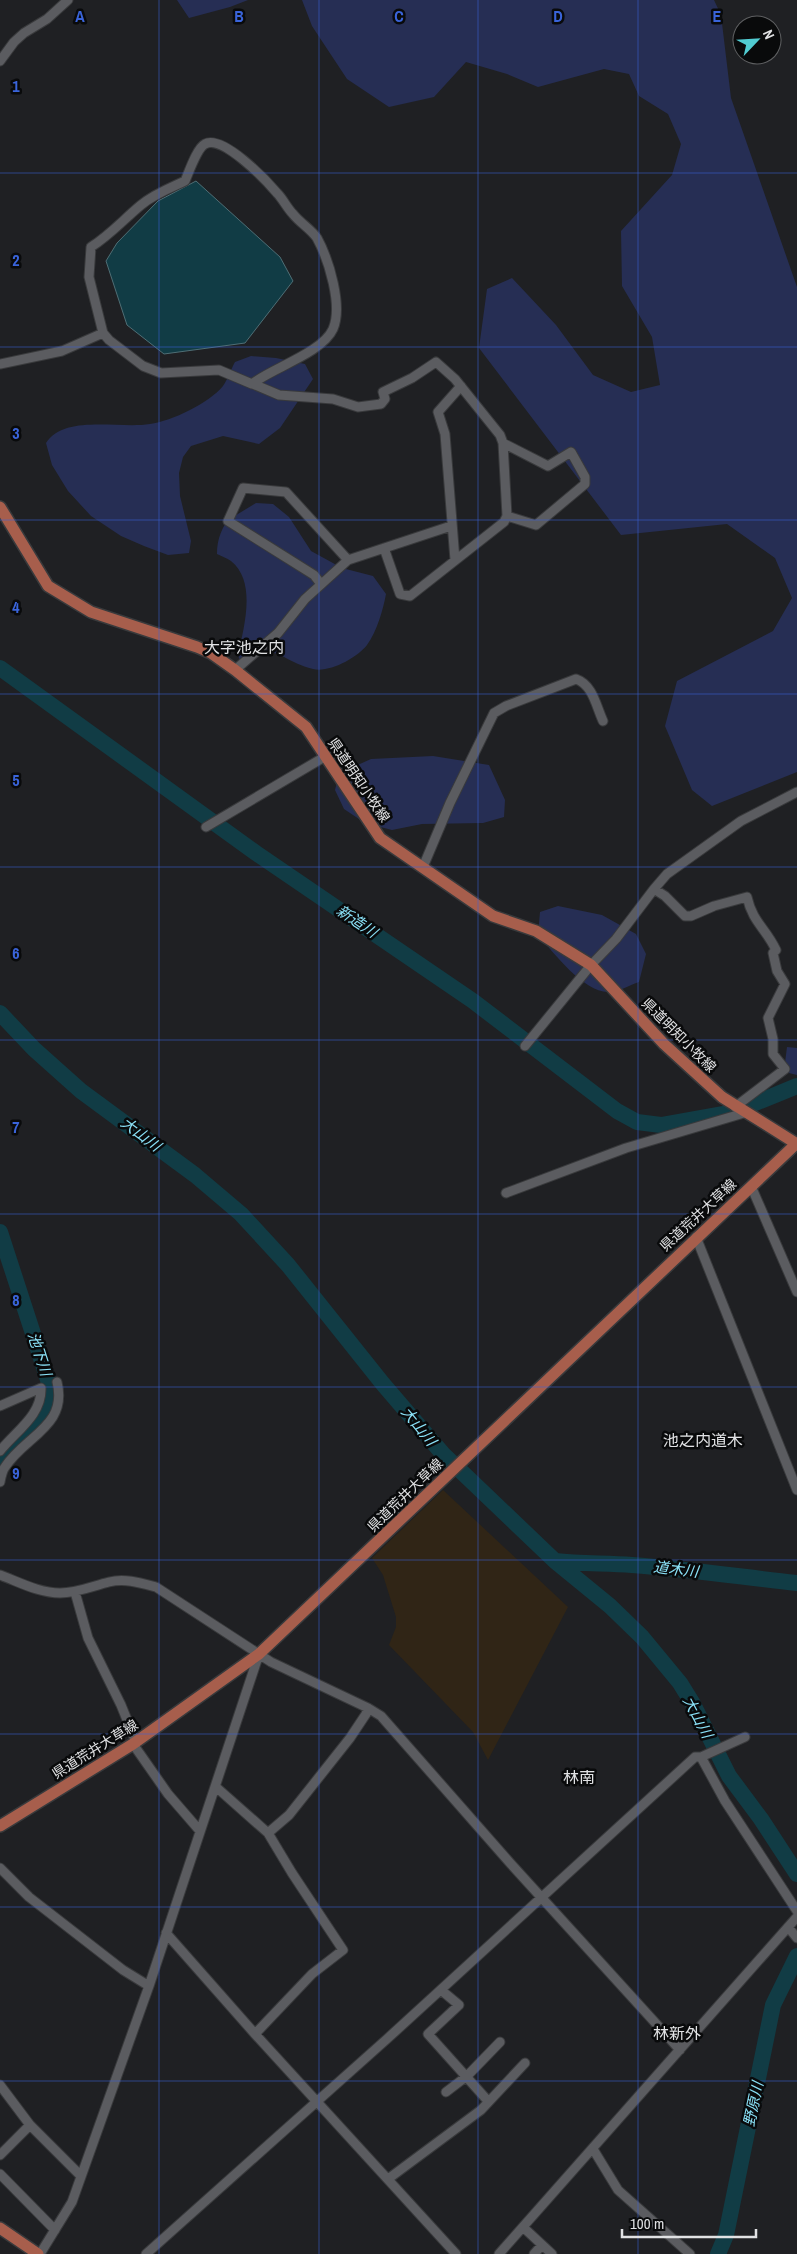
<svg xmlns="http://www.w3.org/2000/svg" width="797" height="2254" font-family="'Archivo Narrow','Noto Sans JP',sans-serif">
<rect width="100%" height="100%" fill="#1f2023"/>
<!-- industrial -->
<path fill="#302516" d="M443,1490L568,1607L488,1760L473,1732L389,1645L396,1627V1617L383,1575L372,1558Z"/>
<!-- green -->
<path fill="#262e54" d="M177,0H248L230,7L189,18Z
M302,0H714L721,15L731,98L797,287V772L712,806L692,790L665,726L677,681L773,631L792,598L775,558L727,524L621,535L479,348L487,289L512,278L556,325L593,375L631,392L660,385L652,337L622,286L621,231L672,175L681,144L668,114L639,96L629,74L604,69L538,87L507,74L466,62L434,97L389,107L347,79L312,26Z
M251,356L276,358L305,364L313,379L280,428L259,444L223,436L191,446L183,457L179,473L180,496L191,541L189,553L168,555L144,546L121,536L91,516L68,491L52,465L46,443C64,414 119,429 150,424C172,421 209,403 223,386C228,379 231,369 235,362Z
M256,503L273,504L289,517L311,551L342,568L373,576L386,594C383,610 377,631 367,645C357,658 329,673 313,669C276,660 283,642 240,661L238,655C244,627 257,582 231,561C227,558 221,556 217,554C217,538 222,528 231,515L233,517Z
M433,756L489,765L505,800L504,817L483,823L422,824L392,830L365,823L344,809L335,790L337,782L351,768L371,759Z
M558,906L602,915L636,934L646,954L639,982C630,985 618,992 609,992C584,993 554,953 538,935L540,912Z
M787,1047L797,1048V1075L789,1073L785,1063Z"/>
<!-- water -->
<path fill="#113c45" stroke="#4f6e75" d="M196,181L280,257L293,281L245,343L164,354L127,325L106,261L117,243L158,201Z"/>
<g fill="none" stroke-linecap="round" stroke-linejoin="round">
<!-- river -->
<path stroke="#113c45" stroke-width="16" d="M0,668L256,853L473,1001L617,1111L637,1122L661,1125L728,1113
M0,1013L34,1049L81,1091L195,1175L241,1214L288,1265L383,1384L443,1454L555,1561L610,1606L642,1637L680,1683L693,1704L729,1776L761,1819L797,1874
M748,1106L797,1086
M0,1232L52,1392C50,1421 15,1437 0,1460
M555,1561C581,1564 606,1563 632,1565C687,1569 742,1577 797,1583
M718,2254L726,2235L773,2005L797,1956"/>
<defs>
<path id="minor" d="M0,61L14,42L24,33L47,19L68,0
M0,364L62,351L103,333
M252,384C272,368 322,353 333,329C343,306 329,260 317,238C311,229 300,223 293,214C287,208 283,199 277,193C266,180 222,134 205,144C197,148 189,172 185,181C170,188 154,194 141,205C124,219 110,235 91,247L89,277L103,333L109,340L143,366L161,373L219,370L252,384H253L279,395L333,399L358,407L381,404L385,399L383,392L412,378L436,362L455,379L500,435L503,443L507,516L504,522L410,596L400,594L384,548
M503,443L548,466L571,452L585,477V484L536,525L507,516
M455,560L445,434L438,412L461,386
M321,584L314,575L228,521L243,488L286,492L348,560
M235,670L278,633L305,599L348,560L451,526
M206,827L326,756
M423,867L450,803L494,713L506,706L576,679C593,685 596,706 603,721
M654,889L665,896L685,916H691L714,906L747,897C753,923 765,927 776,950L773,953L777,971L785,984L768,1018L773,1039V1054L785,1069L735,1107
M525,1046L591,965L616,939L654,889L667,874L741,821L797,792
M751,1186L797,1292
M506,1193L626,1148L744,1113
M696,1237L797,1490
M0,1406L41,1388C42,1415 16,1431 0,1451
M0,1482C1,1477 2,1471 5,1467C25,1436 68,1426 57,1382
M0,1575C19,1582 39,1593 60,1593C77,1593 93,1586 109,1582C125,1578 141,1583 156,1587L271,1662L368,1708L381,1716L511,1864L680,2050
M75,1592L88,1638L121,1705L136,1742
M133,1744L168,1794L200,1831
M701,1757L725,1801L797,1911
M216,1787L268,1833L289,1815L350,1738L366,1714L368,1708
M0,1868L29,1897L123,1970L149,1986
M788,1927L797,1938
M166,1933L255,2034L456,2254
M441,1990L459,2005L428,2034L488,2101
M255,2034L312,1974L343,1950L292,1873L268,1833
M0,2085L30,2125L81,2176
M446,2092L467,2076L500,2042
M593,2149L618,2190L690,2254
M0,2155L30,2125
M0,2174L55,2230
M388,2179L481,2110L525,2063
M524,2228L552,2254
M40,2254L72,2202L149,1986L259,1654
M146,2254L388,2038L695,1757H701L745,1737
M499,2254L797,1917
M534,2254L542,2245"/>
<path id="major" d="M0,507L48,586L91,612L197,647L211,653L235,670L306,727L380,838L493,916L536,931L591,965L664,1044L722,1097L797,1144
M0,1826L133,1744L259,1654L797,1143
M0,2228L38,2254"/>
</defs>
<!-- minor casing -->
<use href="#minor" stroke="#393a3c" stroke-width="11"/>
<!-- major casing -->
<use href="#major" stroke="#393a3c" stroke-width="14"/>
<!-- minor -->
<use href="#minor" stroke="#5b5c60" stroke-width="9"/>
<!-- major -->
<use href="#major" stroke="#a75e4c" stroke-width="11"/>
</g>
<!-- grid -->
<path fill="none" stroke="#3a64da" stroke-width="1" stroke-opacity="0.55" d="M159,0V2254M319,0V2254M478,0V2254M638,0V2254M0,173H797M0,347H797M0,520H797M0,694H797M0,867H797M0,1040H797M0,1214H797M0,1387H797M0,1560H797M0,1734H797M0,1907H797M0,2081H797"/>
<g text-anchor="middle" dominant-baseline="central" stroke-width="5" stroke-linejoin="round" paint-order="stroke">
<!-- street labels -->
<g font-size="14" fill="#e1e2e4" stroke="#090a0b">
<text transform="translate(359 780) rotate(56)">県道明知小牧線</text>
<text transform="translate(679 1035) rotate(45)">県道明知小牧線</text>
<text transform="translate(698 1215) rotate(-43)">県道荒井大草線</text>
<text transform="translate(405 1495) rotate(-44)">県道荒井大草線</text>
<text transform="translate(95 1749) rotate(-32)">県道荒井大草線</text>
</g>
<!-- water labels -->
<g font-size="15" font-style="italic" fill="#8be3f9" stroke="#090a0b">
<text transform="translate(357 921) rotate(34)">新造川</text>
<text transform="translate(141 1134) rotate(37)">大山川</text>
<text transform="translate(40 1354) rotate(72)">池下川</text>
<text transform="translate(419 1426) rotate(51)">大山川</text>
<text transform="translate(676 1569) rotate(7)">道木川</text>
<text transform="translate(698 1717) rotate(62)">大山川</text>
<text transform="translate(753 2104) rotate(-78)">野原川</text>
</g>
<!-- quarter labels -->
<g font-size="16" fill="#e1e2e4" stroke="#090a0b">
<text x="244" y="647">大字池之内</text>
<text x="703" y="1440">池之内道木</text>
<text x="579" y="1777">林南</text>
<text x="677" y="2033">林新外</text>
</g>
</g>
<g font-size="16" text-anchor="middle" font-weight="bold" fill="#3a64da" stroke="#090a0b" stroke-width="5" stroke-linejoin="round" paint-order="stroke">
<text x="80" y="22">A</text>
<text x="239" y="22">B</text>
<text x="399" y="22">C</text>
<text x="558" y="22">D</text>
<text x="717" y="22">E</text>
<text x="16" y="92">1</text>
<text x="16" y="266">2</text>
<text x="16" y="439">3</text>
<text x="16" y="613">4</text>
<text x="16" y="786">5</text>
<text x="16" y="959">6</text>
<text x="16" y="1133">7</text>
<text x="16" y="1306">8</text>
<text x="16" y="1479">9</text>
</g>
<!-- north arrow -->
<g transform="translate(757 40) rotate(65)"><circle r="24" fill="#090a0b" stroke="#5f6062"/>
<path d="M0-4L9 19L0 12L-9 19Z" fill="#51ccd2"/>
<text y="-8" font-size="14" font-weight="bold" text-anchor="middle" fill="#e1e2e4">N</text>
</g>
<!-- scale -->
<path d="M622 2229v8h134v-8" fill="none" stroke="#e1e2e4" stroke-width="2.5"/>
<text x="630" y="2229" font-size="15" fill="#e1e2e4" stroke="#090a0b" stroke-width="4" paint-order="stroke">100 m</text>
</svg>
